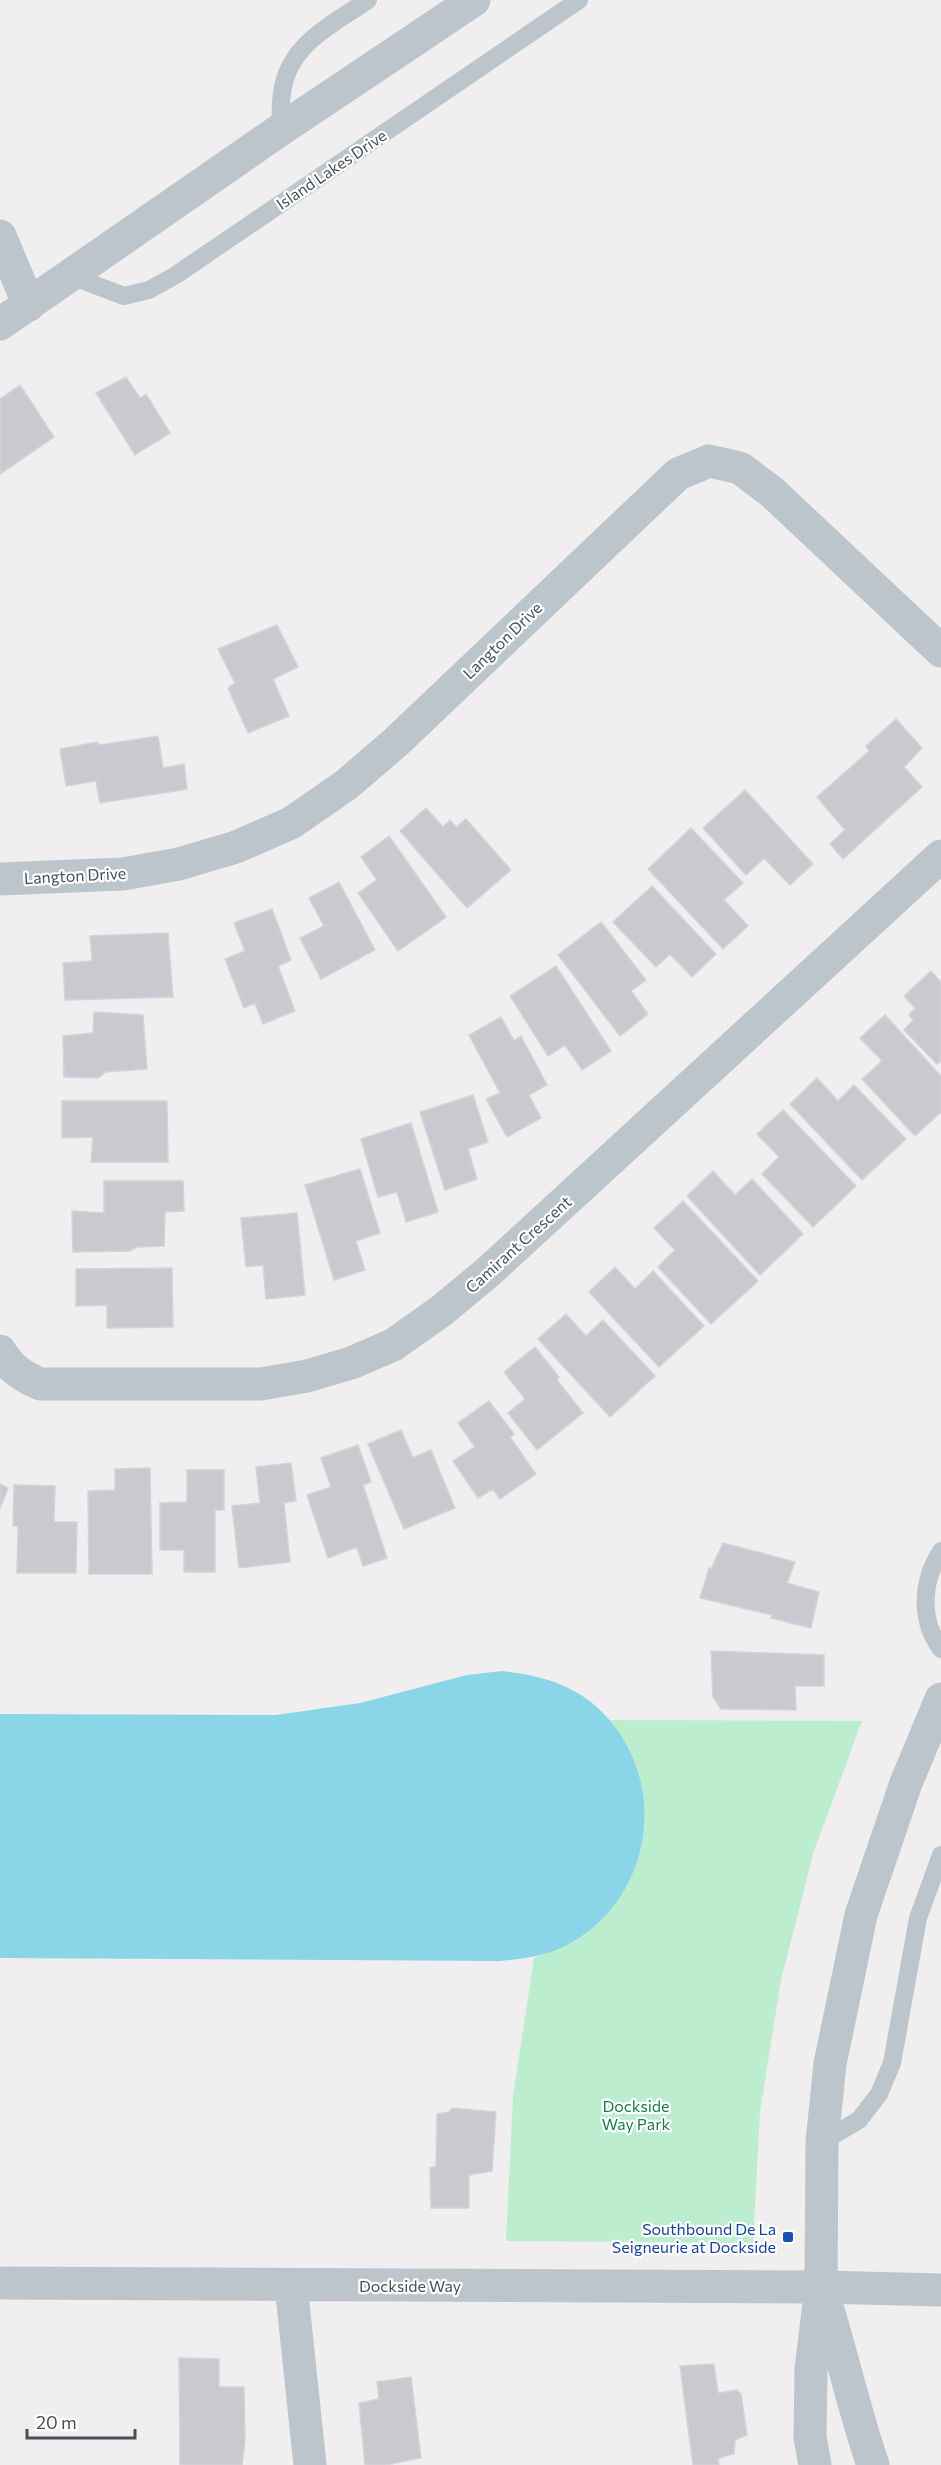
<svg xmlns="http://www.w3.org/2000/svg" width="941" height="2465" font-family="Commissioner,sans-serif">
<rect width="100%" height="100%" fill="#f0eeee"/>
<!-- green -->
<path fill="#bdedcf" d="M609,1720L862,1721L814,1851L781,1980L760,2112L753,2243L506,2241L513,2096L534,1958L568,1944L630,1751Z"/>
<!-- water -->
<path fill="#8bd5e9" d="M502,1671C532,1674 562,1681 587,1699C671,1763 661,1893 569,1944C547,1956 523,1959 499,1961L0,1958V1714L276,1715L360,1703L467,1675Z"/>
<!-- building -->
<path fill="#c8cad0" stroke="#d2d4d9" stroke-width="1.5" d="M126,377L140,398L146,394L170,433L135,455L96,393Z
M20,385L54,437L0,474V399Z
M277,625L298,667L273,679L289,716L248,733L228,688L235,683L218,649Z
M896,719L922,748L904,767L922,787L843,859L830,844L845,830L817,797L869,751L866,746Z
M158,736L163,768L184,764L187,789L100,803L96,781L66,786L60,749L97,742L100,745Z
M745,790L813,864L790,885L764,858L746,875L703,828Z
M426,808L443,827L450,820L456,827L466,819L511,870L467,908L400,831Z
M691,828L743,883L724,900L748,926L723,949L648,869Z
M389,836L446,917L398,951L358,893L377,880L361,857Z
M339,882L375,950L321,979L300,938L324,926L309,898Z
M652,886L716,954L692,977L670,954L656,967L613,922Z
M272,909L291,960L278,966L295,1011L263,1024L255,1003L244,1008L225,959L245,951L234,923Z
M601,922L646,980L631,991L648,1014L620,1036L558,955Z
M168,933L173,997L65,1000L63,963L92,961L90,936Z
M556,966L611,1051L582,1070L565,1045L548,1056L510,996Z
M931,971L941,982V1061L937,1064L904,1030L913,1020L909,1015L915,1008L904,996Z
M94,1012L143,1015L147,1069L105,1072L98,1078L64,1077L63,1036L93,1033Z
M885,1015L941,1076V1112L915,1136L862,1079L882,1061L860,1038Z
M501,1017L514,1041L521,1036L547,1085L529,1095L541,1118L507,1137L486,1099L500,1093L469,1035Z
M817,1078L838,1101L854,1085L906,1139L862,1180L790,1104Z
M473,1095L488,1142L468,1149L477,1179L445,1190L420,1112Z
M62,1101H167L168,1162H91L93,1137L62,1138Z
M783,1110L856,1186L813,1227L762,1174L779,1157L757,1134Z
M411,1123L438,1212L406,1222L397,1192L378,1197L361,1139Z
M360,1169L380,1233L356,1241L365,1270L334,1280L305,1185Z
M713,1171L735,1195L752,1179L803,1234L760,1275L687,1196Z
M104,1181H183L184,1211L165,1212L164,1246L137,1247L130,1251L73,1252L72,1211L104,1213Z
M683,1201L758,1281L711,1324L658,1267L675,1250L654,1228Z
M297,1213L305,1295L266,1299L263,1265L246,1267L241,1218Z
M615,1267L635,1289L653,1271L704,1326L659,1367L589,1292Z
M172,1268L173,1327L107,1328V1305L76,1306V1269Z
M566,1314L586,1336L603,1320L655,1376L610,1417L538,1339Z
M535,1347L559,1377L557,1380L583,1413L537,1450L508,1413L525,1399L504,1372Z
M489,1401L514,1434L510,1437L536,1474L500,1499L493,1489L478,1498L453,1461L475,1447L458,1423Z
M401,1430L413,1458L431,1450L455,1508L404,1529L368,1444Z
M358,1445L371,1482L363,1485L387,1558L363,1566L357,1547L328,1558L307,1495L331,1487L321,1458Z
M291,1463L296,1501L284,1503L290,1562L239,1568L232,1506L260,1503L256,1467Z
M150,1468L152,1574H89L88,1491L115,1490V1469Z
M187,1470H224V1510H215V1572H184V1550H160V1503L187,1502Z
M0,1484L8,1488L0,1508Z
M14,1485L55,1486L54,1522H77L76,1573H17L18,1526H13Z
M723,1543L795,1562L787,1583L819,1592L811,1628L771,1618L772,1615L700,1598L709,1568L711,1569Z
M711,1651L824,1655V1686H795L796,1710L721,1709L713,1697Z
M452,2108L496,2112L492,2171L469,2175V2208H431L430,2168L436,2166L437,2114L449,2112Z
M179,2358L219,2359V2387H244L245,2441L242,2465H180Z
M714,2364L718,2393L737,2390L741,2394L747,2435L735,2440L734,2454L722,2457L718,2460L719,2465H693L680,2366Z
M411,2377L421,2458L386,2465H365L359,2403L379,2399L377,2382Z"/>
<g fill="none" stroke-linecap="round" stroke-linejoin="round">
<!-- service -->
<path stroke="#bcc5cc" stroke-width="18" d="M280,130C281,118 280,105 282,93C288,44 332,25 368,0
M71,276L124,296L149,290L176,275L579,0
M941,1551C922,1581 919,1619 941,1649
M822,2142L859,2120L879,2094L892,2063L918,1918L941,1855"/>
<!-- minor -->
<path stroke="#bcc5cc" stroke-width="33" d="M0,236L29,305
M0,324L280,130L474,0
M0,879L123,874L179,864L236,847L291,823L346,785L396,742L678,474L709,461L740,468L773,493L941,651
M0,1351C10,1368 22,1376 40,1384H261L307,1376L351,1363L393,1345L441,1311L488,1272L941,856
M0,2283L821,2287L941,2290
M291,2285L310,2465"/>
<!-- tertiary -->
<path stroke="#bcc5cc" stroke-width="33" d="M824,2297C842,2353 854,2410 873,2465
M815,2465L810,2437L811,2369L821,2287L822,2142L830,2064L861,1915L906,1783L941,1699"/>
</g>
<!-- markers -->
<rect fill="#1a4fb4" stroke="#fff" stroke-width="2" x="782" y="2231" width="12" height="12" rx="3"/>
<g text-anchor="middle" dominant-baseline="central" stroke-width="4.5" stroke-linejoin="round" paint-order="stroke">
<!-- street labels -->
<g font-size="16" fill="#46515a" stroke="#fff">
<text transform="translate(331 169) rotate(-34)">Island Lakes Drive</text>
<text transform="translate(502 640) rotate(-44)">Langton Drive</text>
<text transform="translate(75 875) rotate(-3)">Langton Drive</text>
<text transform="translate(518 1244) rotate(-42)">Camirant Crescent</text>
<text x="410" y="2285">Dockside Way</text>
</g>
<!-- park labels -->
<g font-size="16" fill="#1a7949" stroke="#fff">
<text x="636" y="2105">Dockside<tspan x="636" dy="18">Way Park</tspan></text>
</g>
<!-- transit labels -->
<g font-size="16" fill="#164399" stroke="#fff" text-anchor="end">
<text x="776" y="2228">Southbound De La<tspan x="776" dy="18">Seigneurie at Dockside</tspan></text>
</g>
</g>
<!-- scale -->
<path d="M27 2429v9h108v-9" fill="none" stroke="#46515a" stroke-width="3"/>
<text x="36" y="2429" font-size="18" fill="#46515a" stroke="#ffffff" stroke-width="4.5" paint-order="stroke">20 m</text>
</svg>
